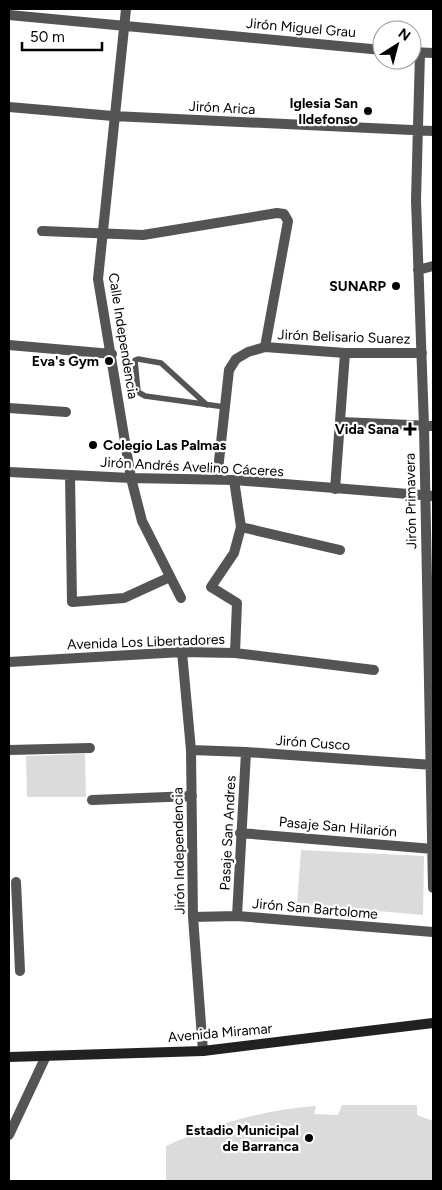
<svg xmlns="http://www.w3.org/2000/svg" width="442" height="1190" font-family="Figtree,sans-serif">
<rect width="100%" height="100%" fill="#fff"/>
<!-- green -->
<path fill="#dbdbdb" d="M85,754L86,797H27L26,756Z
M301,850L424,856L423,915L297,904Z
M342,1105H417V1115L433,1121V1181H166V1146C215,1124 263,1110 316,1106L314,1114L338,1115Z"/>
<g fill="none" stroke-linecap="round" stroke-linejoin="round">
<!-- lane -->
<path stroke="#545454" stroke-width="5.5" d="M207,405L161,363L138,359L135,360L138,392L145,396L225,407"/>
<!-- street -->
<path stroke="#545454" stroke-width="10" d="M126,9L98,279L131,478L142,521L181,598
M9,15L382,50
M412,52L433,53
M420,53L416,200L424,426L433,888
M9,107L113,116L433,131
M42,231L143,235L277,213L284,214L288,221L265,347
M418,270L433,266
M9,345L112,354
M9,408L66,412
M341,422L433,426
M9,472L131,478L234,480L433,496
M70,475L72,602L124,598L170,577
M217,479L229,370L236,359L248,352L265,347L345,353H422
M234,480L241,527L234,553L211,587L237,603L235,653
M335,489L345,353
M241,527L340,550
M182,652L191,750L193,917L203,1051
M9,662L182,652L235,653L374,670
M9,750L90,748
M191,750L246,752L433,765
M92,800L192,796
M240,833L433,849
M16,882L20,971
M237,916L246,752
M193,917L237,916L433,932
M9,1135L46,1056"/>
<!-- secondary -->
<path stroke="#212121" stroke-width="10" d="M9,1057L203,1051L433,1023"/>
</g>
<!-- markers -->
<g fill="#000" stroke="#fff" stroke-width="2">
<circle cx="368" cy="111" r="5"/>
<circle cx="396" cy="286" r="5"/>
<circle cx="109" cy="361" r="5"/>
<path d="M407.5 421.5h5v5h5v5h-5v5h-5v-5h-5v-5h5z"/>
<circle cx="93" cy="445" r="5"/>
<circle cx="309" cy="1138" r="5"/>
</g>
<g text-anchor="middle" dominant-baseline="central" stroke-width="4.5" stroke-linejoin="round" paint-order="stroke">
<!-- street labels -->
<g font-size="14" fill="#000" stroke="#fff">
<text transform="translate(301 28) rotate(5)">Jirón Miguel Grau</text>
<text transform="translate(222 108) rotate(3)">Jirón Arica</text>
<text transform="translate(123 336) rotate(81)">Calle Independencia</text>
<text transform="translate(344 337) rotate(2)">Jirón Belisario Suarez</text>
<text transform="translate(192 467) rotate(3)">Jirón Andrés Avelino Cáceres</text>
<text transform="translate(411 501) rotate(-91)">Jirón Primavera</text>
<text transform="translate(146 642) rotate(-2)">Avenida Los Libertadores</text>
<text transform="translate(313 743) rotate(4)">Jirón Cusco</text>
<text transform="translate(338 827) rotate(5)">Pasaje San Hilarión</text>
<text transform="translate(228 833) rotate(-87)">Pasaje San Andres</text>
<text transform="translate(179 851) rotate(-91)">Jirón Independencia</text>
<text transform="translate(315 909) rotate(5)">Jirón San Bartolome</text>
<text transform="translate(220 1033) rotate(-5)">Avenida Miramar</text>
</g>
<!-- poi labels -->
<g font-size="14" font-weight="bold" fill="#000" stroke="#fff" text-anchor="end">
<text x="358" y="103">Iglesia San<tspan x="358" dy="16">Ildefonso</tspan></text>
<text x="386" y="286">SUNARP</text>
<text x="99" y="361">Eva's Gym</text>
<text x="399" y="429">Vida Sana</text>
<text x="103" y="445" text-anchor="start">Colegio Las Palmas</text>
<text x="299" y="1130">Estadio Municipal<tspan x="299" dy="16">de Barranca</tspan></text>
</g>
</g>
<!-- border -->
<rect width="442" height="1190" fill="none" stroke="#000000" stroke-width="20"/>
<!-- north arrow -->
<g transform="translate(397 45) rotate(36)"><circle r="24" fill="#ffffff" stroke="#999999"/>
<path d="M0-4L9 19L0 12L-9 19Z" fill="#000000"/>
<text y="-8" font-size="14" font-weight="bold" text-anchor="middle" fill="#000000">N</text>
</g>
<!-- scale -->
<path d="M22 42v8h80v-8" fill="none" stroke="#000000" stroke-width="2.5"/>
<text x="30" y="42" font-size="15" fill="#000000" stroke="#ffffff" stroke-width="4" paint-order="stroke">50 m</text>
</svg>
